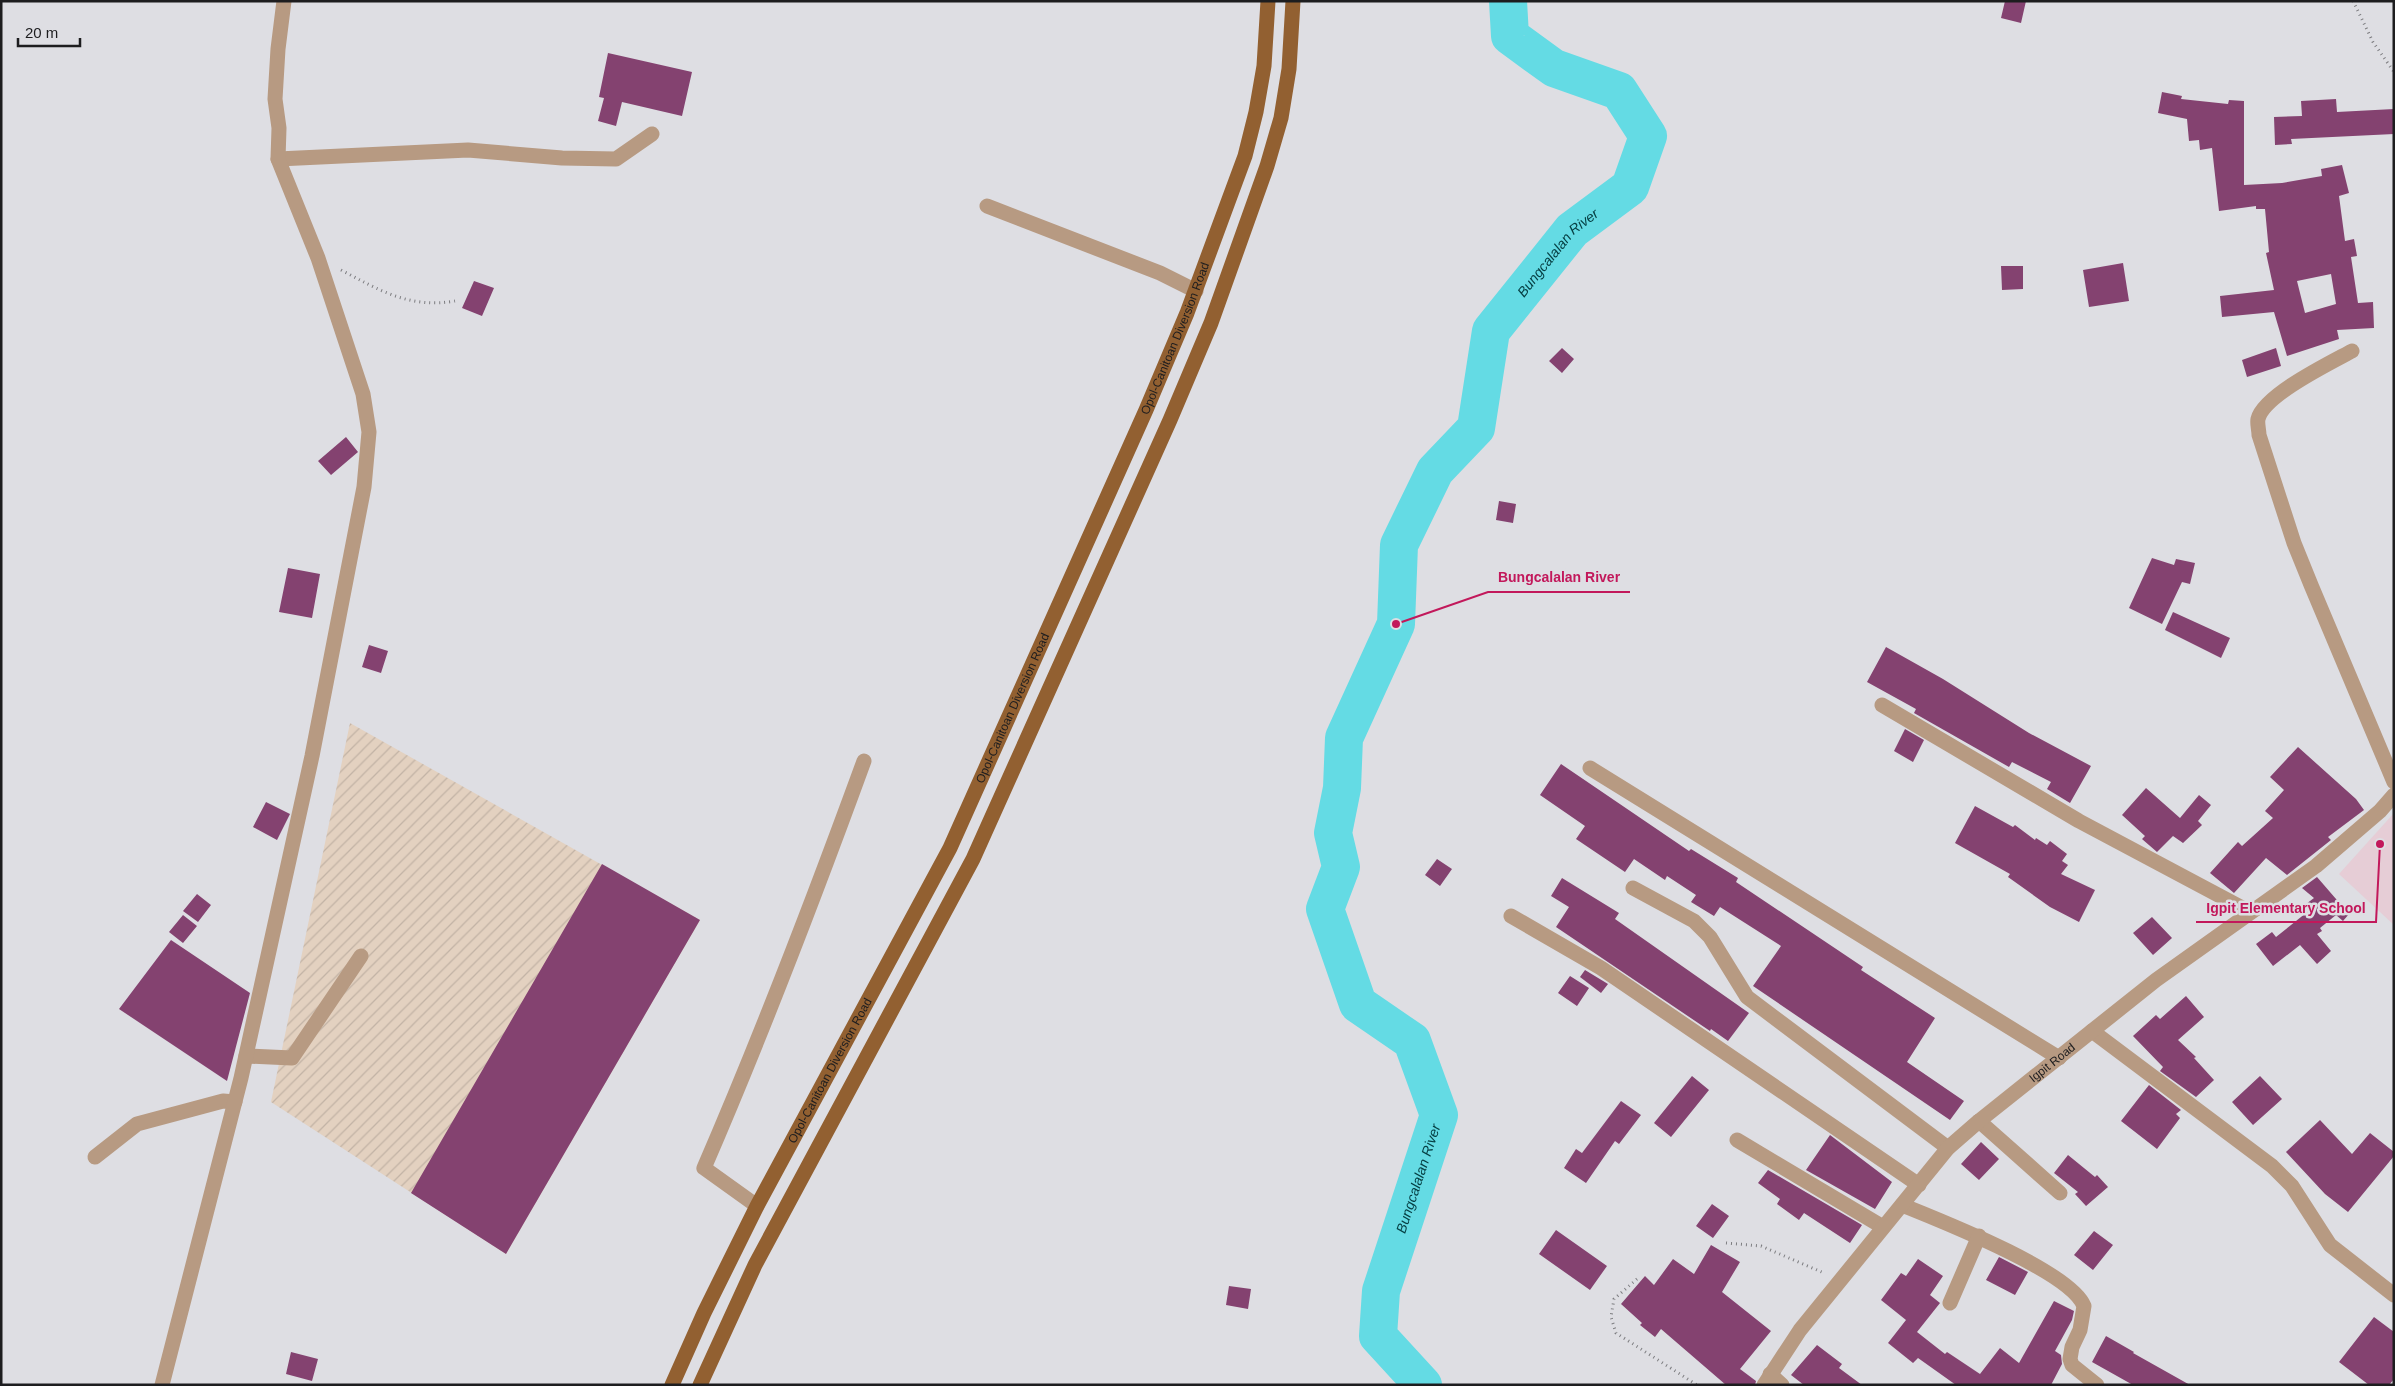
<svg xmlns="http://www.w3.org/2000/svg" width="2395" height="1386" font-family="Helvetica,sans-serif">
<defs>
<pattern id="industrial-furrows" width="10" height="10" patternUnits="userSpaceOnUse" patternTransform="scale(1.25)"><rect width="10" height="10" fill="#e3d1c0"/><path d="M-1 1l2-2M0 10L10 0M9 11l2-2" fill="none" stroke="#c2b3a5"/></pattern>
</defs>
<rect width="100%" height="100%" fill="#dedee3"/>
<!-- industrial -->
<path fill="url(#industrial-furrows)" d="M350,723L700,920L506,1254L271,1102Z"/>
<!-- education -->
<path fill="#e6cdd6" d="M2394,813V925L2339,874Z"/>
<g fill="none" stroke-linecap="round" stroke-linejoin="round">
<!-- river -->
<path stroke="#64dbe4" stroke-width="38" id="s1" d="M1423,1385L1378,1336L1381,1291L1439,1115L1412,1041L1358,1004L1325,909L1341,867L1333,833L1342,788L1344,738L1396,624L1399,545L1435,471L1476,428L1491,331L1572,230L1630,187L1648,136L1619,91L1554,68L1510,36L1508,1"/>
</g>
<!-- building -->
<path fill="#844270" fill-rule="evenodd" d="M2005,1H2026L2021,23L2001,18Z
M608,53L692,72L682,116L622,102L616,126L598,121L604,98L599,97Z
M2162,92L2182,96L2181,99L2228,104L2229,100L2244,101V185L2282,183L2322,176L2321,169L2342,165L2349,193L2339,196L2345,241L2354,239L2357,256L2351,257L2358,303L2373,302L2374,328L2337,330L2339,339L2287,356L2274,312L2222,317L2220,296L2274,290L2266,253L2269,252L2265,209H2256V206L2219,211L2212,148L2200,150L2199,140L2189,141L2187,119L2158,113ZM2331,274L2336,304L2305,313L2297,281Z
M2336,99L2337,112L2394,109V134L2291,139L2292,144L2275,145L2274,117L2302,116L2301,101Z
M2123,263L2129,301L2089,307L2083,270Z
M2001,266H2023V289L2002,290Z
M474,281L494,288L482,316L462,308Z
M1562,348L1574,359L1562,373L1549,361Z
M2276,348L2281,366L2247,377L2242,360Z
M346,437L358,452L331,475L318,461Z
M1499,501L1516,504L1513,523L1496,520Z
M2152,558L2174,565L2176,559L2195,563L2190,584L2182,582L2162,624L2129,608Z
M288,568L320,574L312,618L279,612Z
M2173,612L2230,638L2221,658L2165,630Z
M369,645L388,651L381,673L362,667Z
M1886,647L1943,679L2029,733L2091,766L2070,803L2047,789L2051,782L2012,762L2009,767L1914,713L1916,709L1867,682Z
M1905,729L1924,740L1913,762L1894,751Z
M2298,747L2356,799L2364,810L2328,837L2331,840L2287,875L2266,858L2234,893L2210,873L2238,842L2242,846L2273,818L2265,811L2284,790L2270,777Z
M1561,764L1689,851L1691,849L1738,878L1736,882L1863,967L1861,970L1935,1018L1907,1062L1964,1101L1950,1120L1753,986L1781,946L1720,907L1714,916L1691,902L1696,895L1667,876L1665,880L1634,859L1625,872L1576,839L1585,826L1540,795Z
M2146,788L2180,818L2199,795L2211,805L2198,821L2202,825L2183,843L2173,836L2157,852L2142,839L2145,836L2122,815Z
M266,802L290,814L277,840L253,827Z
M1975,806L2013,827L2015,825L2035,840L2036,838L2047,845L2050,841L2067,854L2062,861L2068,865L2061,874L2095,890L2079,922L2050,907L2008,877L2010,874L1955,843Z
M1437,859L1452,869L1440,886L1425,875Z
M602,864L700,920L506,1254L411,1193Z
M2317,877L2349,914L2343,921L2336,915L2320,928L2322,931L2317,934L2331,951L2317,964L2300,945L2273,966L2256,944L2272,932L2276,937L2311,909L2306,904L2314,898L2302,888Z
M1562,878L1619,913L1615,919L1749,1013L1728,1041L1711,1029L1710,1031L1556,927L1569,907L1551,896Z
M197,894L211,905L198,922L183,911Z
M183,915L197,926L183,943L169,932Z
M2152,917L2172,938L2153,955L2133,933Z
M171,940L250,993L227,1081L119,1009Z
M1585,970L1608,984L1601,993L1580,977Z
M1570,976L1589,988L1577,1006L1558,993Z
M2186,996L2204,1017L2178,1040L2196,1057L2194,1058L2214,1080L2196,1097L2160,1071L2163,1067L2133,1036L2156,1015L2160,1019Z
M1692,1076L1709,1090L1671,1137L1654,1123Z
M2260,1076L2282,1099L2253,1125L2232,1102Z
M2149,1085L2181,1110L2176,1114L2180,1118L2157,1149L2121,1121Z
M1621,1101L1641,1115L1619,1144L1615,1141L1586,1183L1564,1168L1576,1149L1582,1153Z
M2320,1120L2352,1154L2370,1133L2394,1152V1156L2348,1212L2325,1194L2286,1152Z
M1830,1135L1892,1182L1875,1209L1806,1170Z
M1981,1142L1999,1159L1979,1180L1961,1164Z
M2068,1155L2095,1177L2097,1175L2108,1187L2086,1206L2075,1194L2078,1192L2054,1173Z
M1768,1170L1862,1225L1850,1243L1804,1213L1799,1220L1777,1204L1780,1199L1758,1183Z
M1712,1204L1729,1216L1713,1238L1696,1226Z
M1556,1230L1607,1266L1590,1290L1539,1254Z
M2094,1231L2113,1245L2093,1270L2074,1255Z
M1711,1245L1740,1262L1722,1292L1771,1331L1740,1369L1756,1381L1755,1385H1726L1661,1329L1655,1337L1640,1325L1642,1323L1621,1304L1645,1276L1654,1285L1673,1259L1694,1274Z
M1999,1257L2028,1272L2015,1295L1986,1280Z
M1918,1259L1943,1276L1930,1295L1940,1303L1917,1332L1945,1354L1947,1352L1980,1374L2000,1348L2019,1363L2054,1301L2074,1311L2072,1320L2055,1351L2061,1355L2062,1364L2051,1385H1956L1918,1358L1913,1363L1888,1343L1906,1320L1881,1300L1901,1273L1906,1276Z
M1229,1286L1251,1289L1248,1309L1226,1305Z
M2374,1317L2394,1332V1379L2389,1385H2369L2339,1362Z
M2106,1336L2134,1352L2133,1353L2190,1385H2133L2092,1362Z
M1817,1345L1842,1364L1839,1368L1862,1385H1804L1791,1375Z
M291,1352L318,1359L312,1381L286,1374Z"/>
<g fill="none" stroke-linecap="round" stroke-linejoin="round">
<!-- path -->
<path stroke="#7d7d80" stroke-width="3" stroke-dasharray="1 4" stroke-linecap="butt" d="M2353,1L2373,42L2394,72
M341,270C379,290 410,309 455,301
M1726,1243L1761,1246L1824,1273
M1637,1279L1614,1299L1611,1317L1616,1333L1697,1385"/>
<!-- minor -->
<g stroke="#b79a82" stroke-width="15">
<path d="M278,159L468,150L562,158L616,159L652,134"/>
<path d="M987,206L1160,273L1196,291"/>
<path d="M2352,351C2330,363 2264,395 2258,419C2257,424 2259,430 2259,435L2294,543L2311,585L2394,782"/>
<path d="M1882,705L2079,821L2250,912"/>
<path d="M1590,768L2059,1058"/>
<path d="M1633,888L1694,921L1710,937L1747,997L1948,1148"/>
<path d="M1511,916L1601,968L1919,1185"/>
<path d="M2092,1031L2272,1166L2292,1186L2330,1245L2394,1295"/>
<path d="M246,1056L292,1058L361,956"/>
<path d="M1979,1121L2060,1193"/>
<path d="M1737,1140L1883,1227"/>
<path d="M95,1157L137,1124L223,1101L235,1102"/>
<path d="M1902,1205C1939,1220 2070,1271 2084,1306L2080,1330L2072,1347L2070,1359L2072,1365L2097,1385"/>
<path d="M757,1206L704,1168C762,1034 814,898 864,761"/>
<path d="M1950,1303L1979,1236"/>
<path d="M1770,1374L1782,1385"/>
<path d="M162,1385L241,1078L312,756L364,487L369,432L363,394L318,258L278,159L279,128L275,99L278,49L284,1"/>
<path id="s2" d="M1764,1385L1800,1330L1948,1148L1979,1121L2156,980L2316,866L2380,811L2394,795"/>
</g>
<!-- major -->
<g stroke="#926031" stroke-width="15">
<path id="s3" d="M672,1385L704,1313L757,1206L950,848L1146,410L1187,313L1245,156L1256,112L1264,66L1268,1"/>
<path d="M700,1385L755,1265L973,859L1170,420L1211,323L1267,166L1281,118L1289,69L1293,1"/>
</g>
</g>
<g text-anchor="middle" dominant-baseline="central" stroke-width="5" stroke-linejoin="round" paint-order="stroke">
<!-- street labels -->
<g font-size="12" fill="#1d1d1f" stroke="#dedee3">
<text stroke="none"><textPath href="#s3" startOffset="1162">Opol-Canitoan Diversion Road</textPath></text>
<text stroke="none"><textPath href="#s3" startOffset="758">Opol-Canitoan Diversion Road</textPath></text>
<text stroke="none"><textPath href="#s2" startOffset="435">Igpit Road</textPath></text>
<text stroke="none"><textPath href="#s3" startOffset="352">Opol-Canitoan Diversion Road</textPath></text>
</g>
<!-- water labels -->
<g font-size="14" font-style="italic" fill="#074044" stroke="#dedee3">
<text stroke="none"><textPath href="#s1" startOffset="1265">Bungcalalan River</textPath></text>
<text stroke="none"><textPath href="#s1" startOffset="230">Bungcalalan River</textPath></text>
</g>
</g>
<!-- callouts -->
<path fill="none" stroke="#c2185b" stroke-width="2" d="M1396 624L1488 592H1630M2380 844L2376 922H2196"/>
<g fill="#c2185b" stroke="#dedee3" stroke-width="2">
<circle cx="1396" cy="624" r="5"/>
<circle cx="2380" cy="844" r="5"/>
</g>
<g font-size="14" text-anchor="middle" font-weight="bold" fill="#c2185b" stroke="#dedee3" stroke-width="5" stroke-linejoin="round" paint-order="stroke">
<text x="1559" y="582">Bungcalalan River</text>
<text x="2286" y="913">Igpit Elementary School</text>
</g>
<!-- border -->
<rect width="2395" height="1386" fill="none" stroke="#1d1d1f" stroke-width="5"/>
<!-- scale -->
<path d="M18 38v8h62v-8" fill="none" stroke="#1d1d1f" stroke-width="2.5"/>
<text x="25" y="38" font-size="15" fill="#1d1d1f" stroke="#dedee3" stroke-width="4" paint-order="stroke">20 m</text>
</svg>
